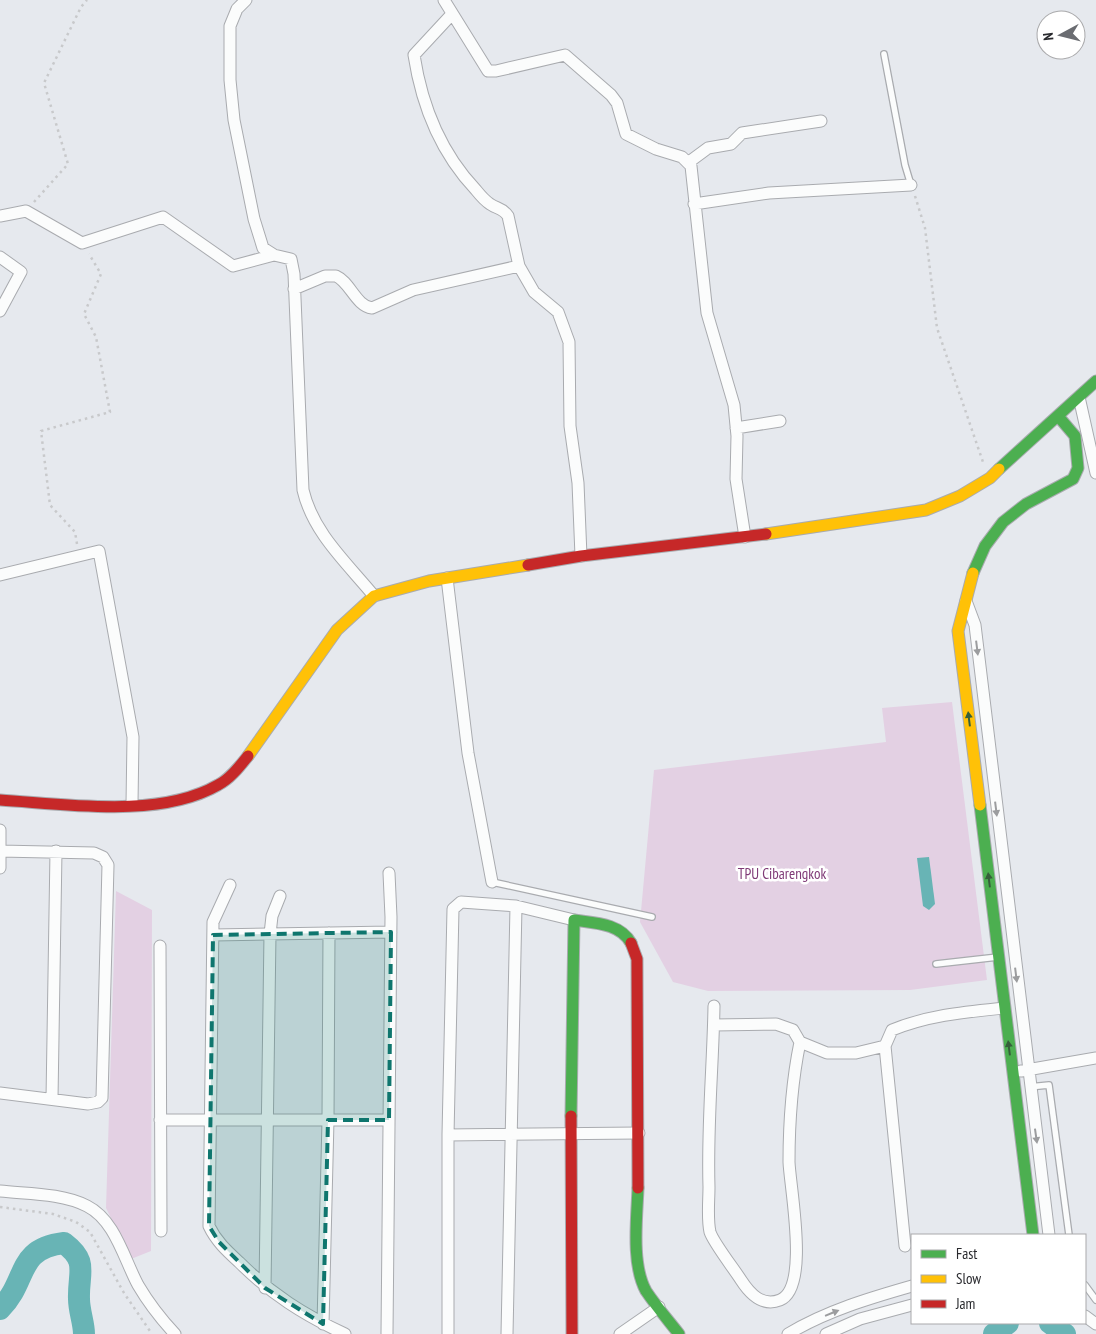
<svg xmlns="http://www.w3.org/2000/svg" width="1096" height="1334" font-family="'PT Sans Narrow',sans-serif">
<rect width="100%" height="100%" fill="#e6e9ee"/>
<!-- green -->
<path fill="#e3d0e3" d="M952,702L987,980L910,990L708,991L673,982L640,922L654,770L886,742L882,708Z
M116,891L152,910L151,1251L131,1259L106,1208Z"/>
<!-- water -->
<path fill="#68b4b5" d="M929,857L935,904L929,910L923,906L917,858Z"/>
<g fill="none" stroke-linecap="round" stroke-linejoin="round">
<!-- river -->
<path stroke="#68b4b5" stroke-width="22" d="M0,1309C29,1280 15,1249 64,1243C89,1262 78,1272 79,1299C79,1311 84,1323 84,1334
M1050,1323L1065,1334
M994,1334L1008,1323"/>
<defs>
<path id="lane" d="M884,54L905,165L911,185
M492,882L652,917
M936,964L998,957
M1029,1087L1049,1085L1069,1235
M1085,1285L1096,1300"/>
<path id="street" d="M246,0L237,9L230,26V80L234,120L254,219L263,248L274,255
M444,0L488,71H496L565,55L611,95L617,103L626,134L656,149L682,157L691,166L707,313L734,405L737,436L736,479L745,537
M452,14L414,55C422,107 440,152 476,190C480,195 484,200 490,204C497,209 503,208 508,216L519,266
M689,162L708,148L731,144L742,133L821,121
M694,204L769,193L911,185
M0,216L26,211L82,243L163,217L233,266L274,255L291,259L294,274L303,490C313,533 347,563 374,596
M0,257L21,272L0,311
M294,289L325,276H336C350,282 356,306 372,308L413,290L519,266L534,292L558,312L569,342L570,426L578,483L581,556
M1079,397L1096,473
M736,428L780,421
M0,575L99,551L133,737L132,804
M447,578L468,753L492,882
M966,601L975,625L1049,1235
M0,830V868
M230,885L213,922L209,1226C216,1241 227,1251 239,1262C271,1294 304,1315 345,1334
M213,935L391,932
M160,946L161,1231
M714,1025L776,1024L793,1030L800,1042C792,1081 789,1122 789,1162C790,1188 810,1288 780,1300C762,1307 750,1294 741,1280C734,1269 713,1242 710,1232C707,1218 709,1201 709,1187C707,1126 713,1066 714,1006
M800,1042L827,1053H856L885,1046L905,1246
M885,1046L892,1030C929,1015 965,1012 1004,1008
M1021,1071L1096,1058
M0,1093L88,1104L98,1102L102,1098L108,865L103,857L94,853L0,851
M52,1099L56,851
M160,1120H389
M448,1135L639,1133
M0,1191C27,1194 62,1193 87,1206C115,1220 124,1259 138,1285C148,1302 161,1319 175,1334
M265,1288L270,934L272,916L280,896
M1085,1316L1096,1324
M323,1324L328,1120L329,933
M387,1334L391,917L389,873
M448,1334V1135L453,909L461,902L516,906L574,920
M507,1334L516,906
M620,1334L659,1307
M788,1334C826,1311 870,1298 912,1286
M826,1334L860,1319L912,1305"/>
<path id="fast" d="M999,469L1096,381
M973,573L985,546L1003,522L1026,504L1073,479L1078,468L1075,436L1058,416
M980,805L1033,1235
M571,1116L574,920C594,923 620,923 631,943
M638,1188C637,1217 631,1264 646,1291C656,1306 668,1320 679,1334"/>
<path id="slow" d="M766,534L926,510L960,496L990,478L999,469
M973,573L958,631L980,805
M248,756L337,630L374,596L429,581L528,565"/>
<path id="jam" d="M528,565L581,556L766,534
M0,800C65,804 159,819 218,785C230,779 240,766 248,756
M631,943L637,959L638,1188
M571,1116L572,1334"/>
</defs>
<!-- lane casing -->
<use href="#lane" stroke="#a9abaf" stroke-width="8"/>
<!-- street casing -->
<use href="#street" stroke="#a9abaf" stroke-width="13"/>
<!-- fast casing -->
<use href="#fast" stroke="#a9abaf" stroke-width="13"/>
<!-- slow casing -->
<use href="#slow" stroke="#a9abaf" stroke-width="13"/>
<!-- jam casing -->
<use href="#jam" stroke="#a9abaf" stroke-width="13"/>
<!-- path -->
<path stroke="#c8c9cb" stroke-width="2.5" stroke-dasharray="2.5 4" stroke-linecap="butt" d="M915,196L925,228L937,328L984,465
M34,202L68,164L44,83L81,7L87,0
M77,544L75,532L50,505L41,431L110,412L96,337L84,314L101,274L89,254
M0,1207L53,1214L76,1222L90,1232L124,1293L152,1334"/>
<!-- lane -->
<use href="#lane" stroke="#fbfcfc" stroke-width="5.5"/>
<!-- street -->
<use href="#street" stroke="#fbfcfc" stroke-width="11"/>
<!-- fast -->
<use href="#fast" stroke="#4caf50" stroke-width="11"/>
<!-- slow -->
<use href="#slow" stroke="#ffc107" stroke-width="11"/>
<!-- jam -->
<use href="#jam" stroke="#c62828" stroke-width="11"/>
</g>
<!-- one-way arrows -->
<defs><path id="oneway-solid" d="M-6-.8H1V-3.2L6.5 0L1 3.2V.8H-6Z" transform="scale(1.25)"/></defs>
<g fill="#9c9d9f">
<use href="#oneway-solid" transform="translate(977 648) rotate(83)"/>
<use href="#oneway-solid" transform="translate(996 809) rotate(83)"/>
<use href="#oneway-solid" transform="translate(1016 975) rotate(83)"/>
<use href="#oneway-solid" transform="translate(1036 1136) rotate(82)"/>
<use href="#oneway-solid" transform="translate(832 1313) rotate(-22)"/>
</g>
<g fill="#365f3b">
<use href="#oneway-solid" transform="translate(969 719) rotate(-97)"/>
<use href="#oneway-solid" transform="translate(989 880) rotate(-97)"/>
<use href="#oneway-solid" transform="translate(1009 1048) rotate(-97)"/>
</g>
<!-- marked area -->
<path fill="#0f766e" fill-opacity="0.2" stroke="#0f766e" stroke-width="4" stroke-dasharray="10 6" stroke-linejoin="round" d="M391,932L389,1120H328L323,1324L265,1288L219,1242L209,1226L213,935Z"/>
<g text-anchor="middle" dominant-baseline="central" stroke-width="5" stroke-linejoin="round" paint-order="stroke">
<!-- park labels -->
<g font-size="15" fill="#7f3976" stroke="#fff">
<text x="782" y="873">TPU Cibarengkok</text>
</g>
</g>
<!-- legend -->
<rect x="911" y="1234" width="175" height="90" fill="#ffffff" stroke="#a9a9ab"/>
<rect x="921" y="1250" width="25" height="8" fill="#4caf50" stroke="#a9a9ab"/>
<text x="956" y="1259" font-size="15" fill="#28292d">Fast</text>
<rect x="921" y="1275" width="25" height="8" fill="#ffc107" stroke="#a9a9ab"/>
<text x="956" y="1284" font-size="15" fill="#28292d">Slow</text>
<rect x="921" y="1300" width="25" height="8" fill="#c62828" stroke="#a9a9ab"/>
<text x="956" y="1309" font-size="15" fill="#28292d">Jam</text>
<!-- north arrow -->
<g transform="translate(1061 35) rotate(263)"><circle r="24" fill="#ffffff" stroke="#a9a9ab"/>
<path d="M0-4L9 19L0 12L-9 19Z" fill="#6a6c71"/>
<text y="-8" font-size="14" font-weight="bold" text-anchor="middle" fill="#28292d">N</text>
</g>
</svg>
